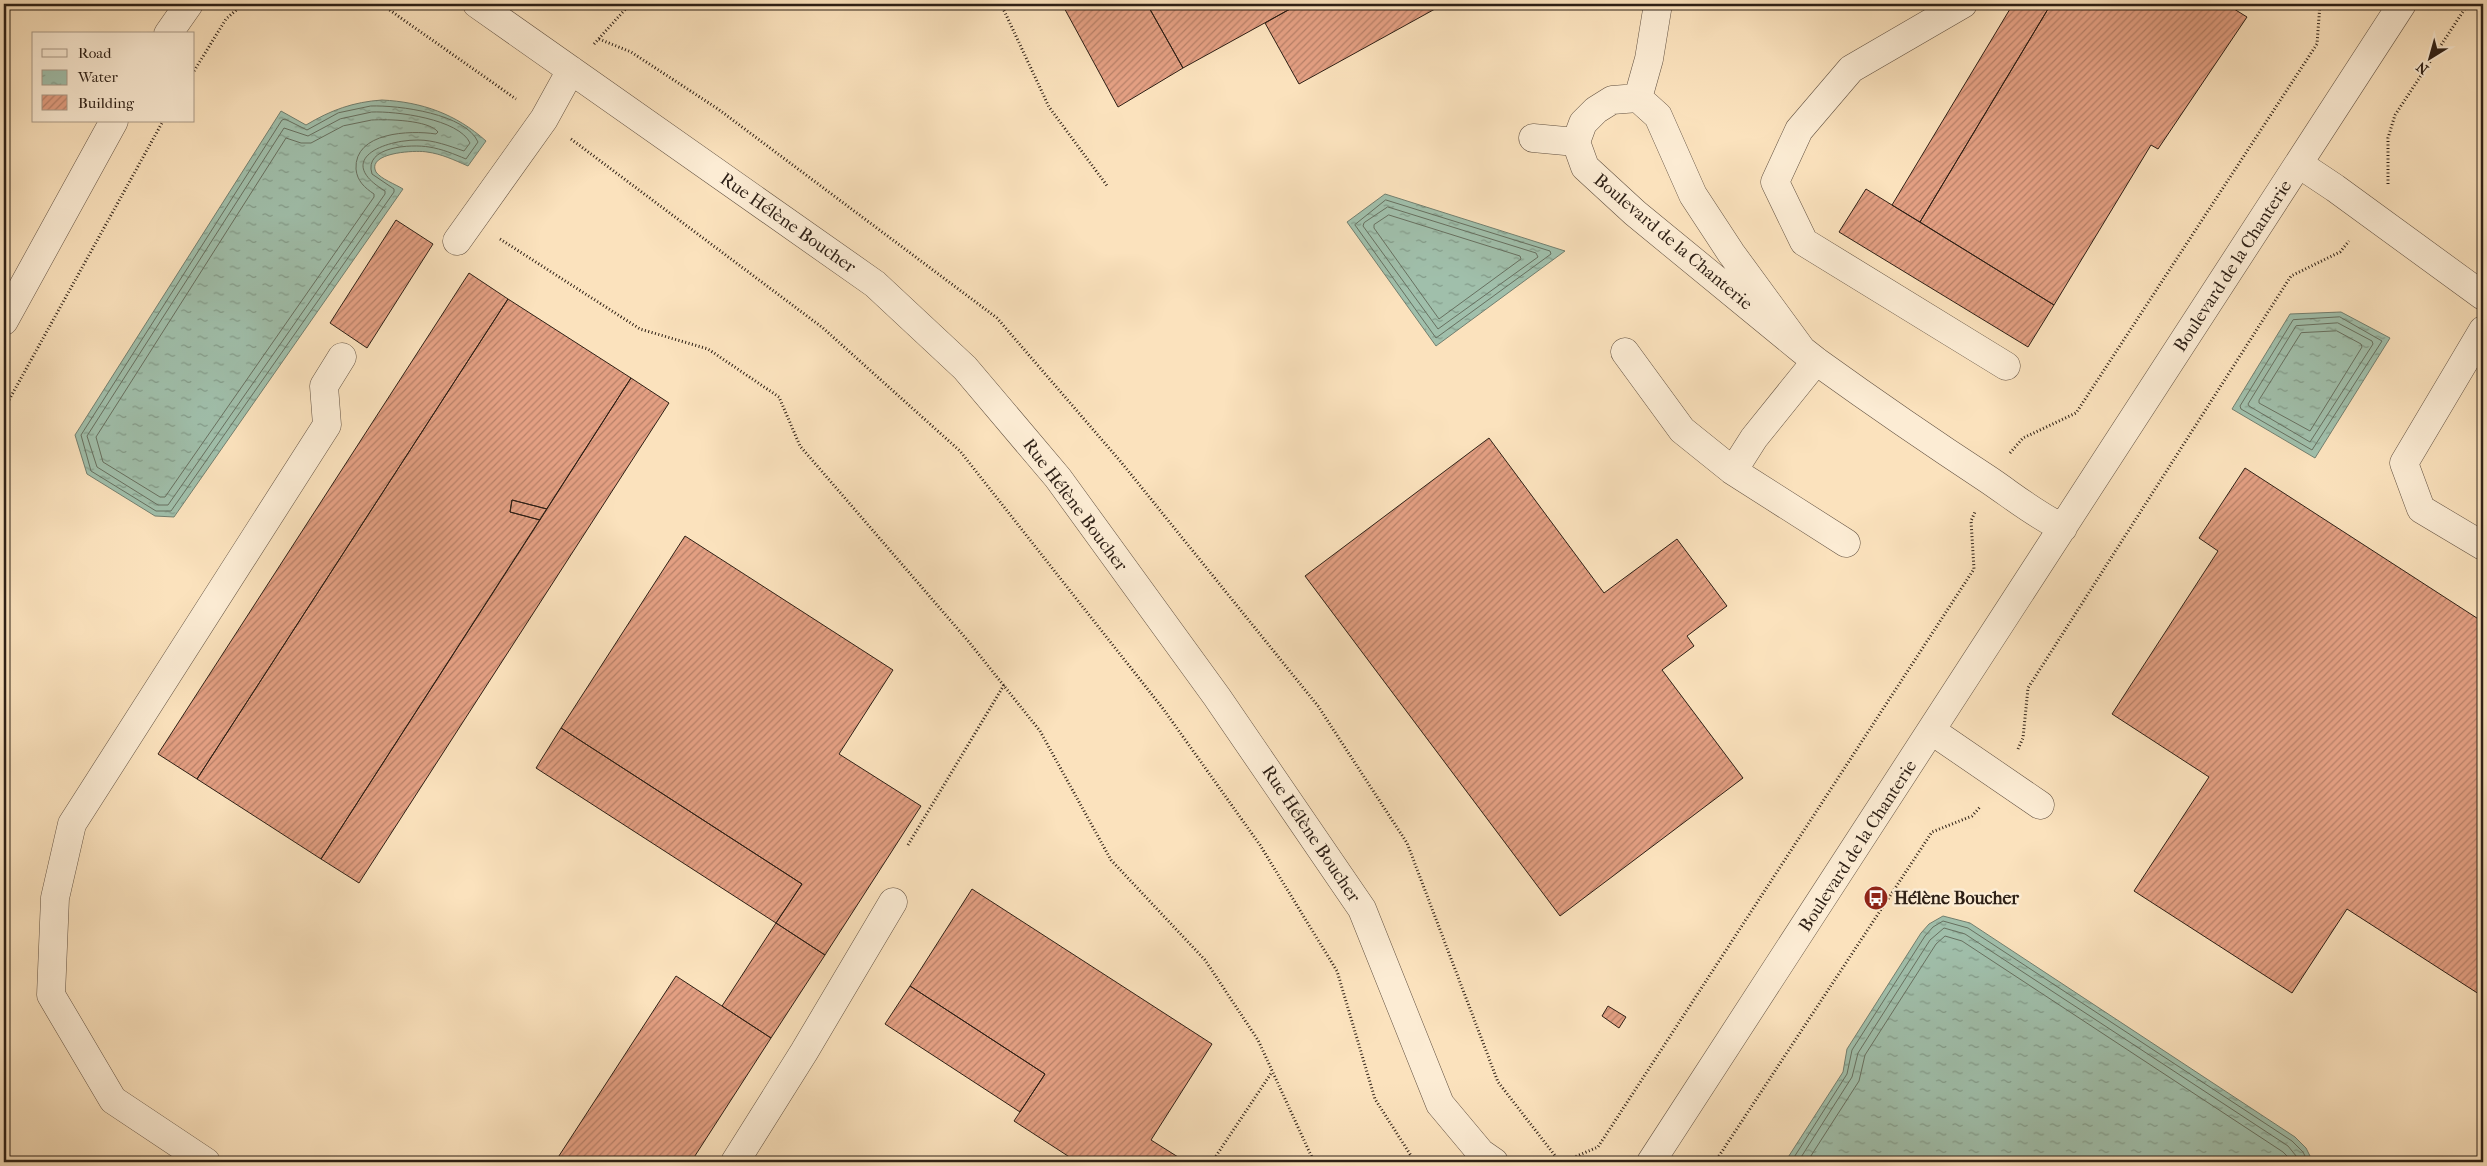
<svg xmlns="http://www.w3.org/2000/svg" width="2487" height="1166" font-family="'IM FELL French Canon',serif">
<defs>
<pattern id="water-ripples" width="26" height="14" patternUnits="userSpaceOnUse" patternTransform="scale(1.25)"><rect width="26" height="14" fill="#a0bfab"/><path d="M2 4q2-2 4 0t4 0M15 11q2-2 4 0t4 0" fill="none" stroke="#839b8a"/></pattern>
<pattern id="building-hatch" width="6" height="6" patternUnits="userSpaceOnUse" patternTransform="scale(1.25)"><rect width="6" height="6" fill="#e39f82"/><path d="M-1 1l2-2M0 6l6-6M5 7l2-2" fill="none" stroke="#b88169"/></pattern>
</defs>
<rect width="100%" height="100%" fill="#fbe2bd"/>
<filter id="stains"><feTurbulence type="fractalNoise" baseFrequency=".004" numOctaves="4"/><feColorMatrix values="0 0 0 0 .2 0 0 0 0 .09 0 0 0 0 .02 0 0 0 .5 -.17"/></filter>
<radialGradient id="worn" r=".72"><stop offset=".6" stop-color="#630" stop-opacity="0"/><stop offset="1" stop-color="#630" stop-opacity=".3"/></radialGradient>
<!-- water -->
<path fill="url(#water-ripples)" stroke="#727f6f" d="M382,100C422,102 456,114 486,141L468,166C454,160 442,154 427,152C417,150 366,152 376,172C381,179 395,184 403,189L174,517L155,516L87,474L75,435L281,111L306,125C331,110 353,102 382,100Z
M1385,194L1565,251L1436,346L1347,222Z
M2341,312L2390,338L2315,458L2232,409L2290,314Z
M1943,916L1970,923L2295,1137L2306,1148L2313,1162H1785L1843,1072L1847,1049L1921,933L1929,924Z"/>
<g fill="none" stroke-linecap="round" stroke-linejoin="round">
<!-- shore -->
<path stroke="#677060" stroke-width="1" d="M371,106C399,105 466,114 478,142L466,159C454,154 442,149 429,147C412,144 363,146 372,174L394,189V192L171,511H156L91,471L81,435L282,120L285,119L307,130L338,113Z
M372,112C396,111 459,119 470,143L464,151C449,146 434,140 418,140C383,140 334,160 385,191V194L168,505H158L97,467L87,436L284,128L308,136L340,119Z
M372,120C387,119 429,120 438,132L436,134C410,130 354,132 356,169C357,181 365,188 374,194V197L165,497H160L103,462L96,437L286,138L301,143H311L343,126Z
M1386,200L1550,251L1551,254L1436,338L1355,225Z
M1388,207L1536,253L1538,257L1438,329L1363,226L1364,223Z
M1389,215L1520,256L1521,259L1439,319L1374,228V225Z
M2340,317L2382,341L2312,450L2241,409L2240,406L2293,320Z
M2338,323L2372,341L2373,344L2310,442L2249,406L2248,404L2296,326Z
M2337,331L2361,344L2362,347L2310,431L2259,403V400L2301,333Z
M1791,1162L1847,1074L1852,1050L1925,936L1933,927L1943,921L1968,928L2292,1141L2303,1152L2308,1162
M1798,1162L1852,1077L1858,1053L1930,940L1944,928L1965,934L2288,1146L2301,1162
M1807,1162L1859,1081L1865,1055L1936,944L1945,936L1962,941L2283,1152L2293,1162"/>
</g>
<!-- building -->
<path fill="url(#building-hatch)" stroke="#2e2016" d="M1062,4H1147L1183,68L1118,107Z
M1147,4H1299L1183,68Z
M1299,4H1444L1299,84L1265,23Z
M2013,4H2051L1920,222L1892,205Z
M2051,4H2226L2247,17L2158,149L2151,145L2054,305L1920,222Z
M1866,189L2054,305L2028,347L1839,232Z
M396,220L433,244L367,348L330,323Z
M469,273L508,299L197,779L158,754Z
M508,299L631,378L547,509L512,500L510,512L540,520L321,859L197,779Z
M631,378L669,403L359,883L321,859Z
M1489,438L1604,593L1677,539L1727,606L1687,636L1694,646L1662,670L1743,778L1560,916L1305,576Z
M2245,468L2483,622L2482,996L2347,909L2292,993L2134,891L2209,777L2112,714L2218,551L2199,538Z
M512,500L547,509L540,520L510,512Z
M685,536L893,670L839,754L921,806L825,955L776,923L802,884L561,728Z
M561,728L802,884L776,923L536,768Z
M972,889L1212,1044L1151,1140L1186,1162H1068L1071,1158L1014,1121L1045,1074L910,986Z
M776,923L825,955L771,1038L722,1006Z
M676,976L771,1038L691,1162H555Z
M910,986L1045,1074L1020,1112L885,1024Z
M1608,1006L1626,1017L1619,1028L1602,1016Z"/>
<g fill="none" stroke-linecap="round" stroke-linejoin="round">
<defs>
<path id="minor" d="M477,4L875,284L965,368L1058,478L1217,697L1362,909L1440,1104L1481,1153L1494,1162
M1963,4L1851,69L1799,130L1775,182L1804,242L2006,366
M168,34L189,4
M1638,98L1649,59L1658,4
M1533,138L1576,142
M2299,164L2335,188L2483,296
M457,241L544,119L571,70
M4,321L114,121
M2483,330L2404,463L2421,509L2483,546
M1802,350L1731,253L1693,195L1658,116L1638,98L1612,100L1596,110L1583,123L1576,142L1585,167L1635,213L1802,350L1816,361C1873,402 1931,442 1989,480C2014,497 2036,515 2063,528
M1625,352L1682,430L1733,471L1754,438L1816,361
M1733,471L1846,543
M1932,731L2040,805
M206,1162L113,1100L51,995L55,898L72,824L327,425L324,386L342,357
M735,1162L804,1052L893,902
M1651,1162L2402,4"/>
</defs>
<!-- minor casing -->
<use href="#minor" stroke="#615040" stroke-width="29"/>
<!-- path -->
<path stroke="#2e2016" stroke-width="3" stroke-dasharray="1 2.5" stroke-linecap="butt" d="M381,4L516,99
M1001,4L1049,107L1108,187
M599,39L631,52L718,109L997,318L1121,462L1318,706L1407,843L1498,1082L1560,1162
M594,44L630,4
M194,71L226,19L243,4
M571,139L823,328L960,451L1164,710L1260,845L1337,971L1375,1099L1415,1162
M2388,184V138L2395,115L2468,4
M500,239L640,329L708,349L779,397L800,446L969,642L1040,731L1111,860L1205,960L1258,1040L1314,1162
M4,409L163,121
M2010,453L2023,438L2076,413L2317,44L2320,4
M2018,749L2023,738L2028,688L2291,276L2340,252L2349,241
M908,845L1004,685
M1212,1162L1272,1072
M1563,1162L1598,1147L1974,569L1971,521L1975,512
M1715,1162L1932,832L1972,816L1981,806"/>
<!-- minor -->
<use href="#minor" stroke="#fcecd4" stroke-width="28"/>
</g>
<!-- icons -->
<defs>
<symbol id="bus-disc" viewBox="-11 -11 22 22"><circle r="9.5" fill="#8f2418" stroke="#fcecd4"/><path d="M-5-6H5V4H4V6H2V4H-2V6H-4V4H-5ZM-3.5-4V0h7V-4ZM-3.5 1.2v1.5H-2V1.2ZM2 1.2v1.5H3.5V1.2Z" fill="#fff"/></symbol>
</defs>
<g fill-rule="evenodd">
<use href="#bus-disc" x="1862" y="884" width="28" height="28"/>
</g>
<g text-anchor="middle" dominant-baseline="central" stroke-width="5" stroke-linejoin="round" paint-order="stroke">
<!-- street labels -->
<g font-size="18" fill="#2e2016" stroke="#fcecd4">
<text transform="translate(788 223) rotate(35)">Rue Hélène Boucher</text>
<text transform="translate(1673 242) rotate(40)">Boulevard de la Chanterie</text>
<text transform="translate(2233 266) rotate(-57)">Boulevard de la Chanterie</text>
<text transform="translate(1075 505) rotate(53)">Rue Hélène Boucher</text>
<text transform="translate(1311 834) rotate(56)">Rue Hélène Boucher</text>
<text transform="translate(1858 846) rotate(-57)">Boulevard de la Chanterie</text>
</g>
<!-- poi labels -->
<g font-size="18" font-weight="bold" fill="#2e2016" stroke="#fcecd4" text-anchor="start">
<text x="1894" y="898">Hélène Boucher</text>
</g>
</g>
<!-- margin -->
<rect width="2487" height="1166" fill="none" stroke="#fbe2bd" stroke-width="20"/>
<rect x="5" y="5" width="2477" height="1156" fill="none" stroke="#2e2016" stroke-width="2.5"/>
<rect x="10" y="10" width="2467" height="1146" fill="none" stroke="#2e2016"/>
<!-- legend -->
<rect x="32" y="32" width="162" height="90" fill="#fcecd4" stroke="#aa9a88"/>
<rect x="42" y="49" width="25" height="8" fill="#fcecd4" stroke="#aa9a88"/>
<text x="78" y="58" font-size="15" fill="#2e2016">Road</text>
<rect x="42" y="70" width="25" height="15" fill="url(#water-ripples)" stroke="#aa9a88"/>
<text x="78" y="82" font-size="15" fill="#2e2016">Water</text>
<rect x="42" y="95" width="25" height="15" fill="url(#building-hatch)" stroke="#aa9a88"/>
<text x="78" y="108" font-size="15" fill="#2e2016">Building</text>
<!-- north arrow -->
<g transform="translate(2430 58) rotate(217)" stroke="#fcecd4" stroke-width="4" paint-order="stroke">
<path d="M0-4L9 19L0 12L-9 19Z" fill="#2e2016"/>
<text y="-8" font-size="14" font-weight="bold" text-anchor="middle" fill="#2e2016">N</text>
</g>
<rect width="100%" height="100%" filter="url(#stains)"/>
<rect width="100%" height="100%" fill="url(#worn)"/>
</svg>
